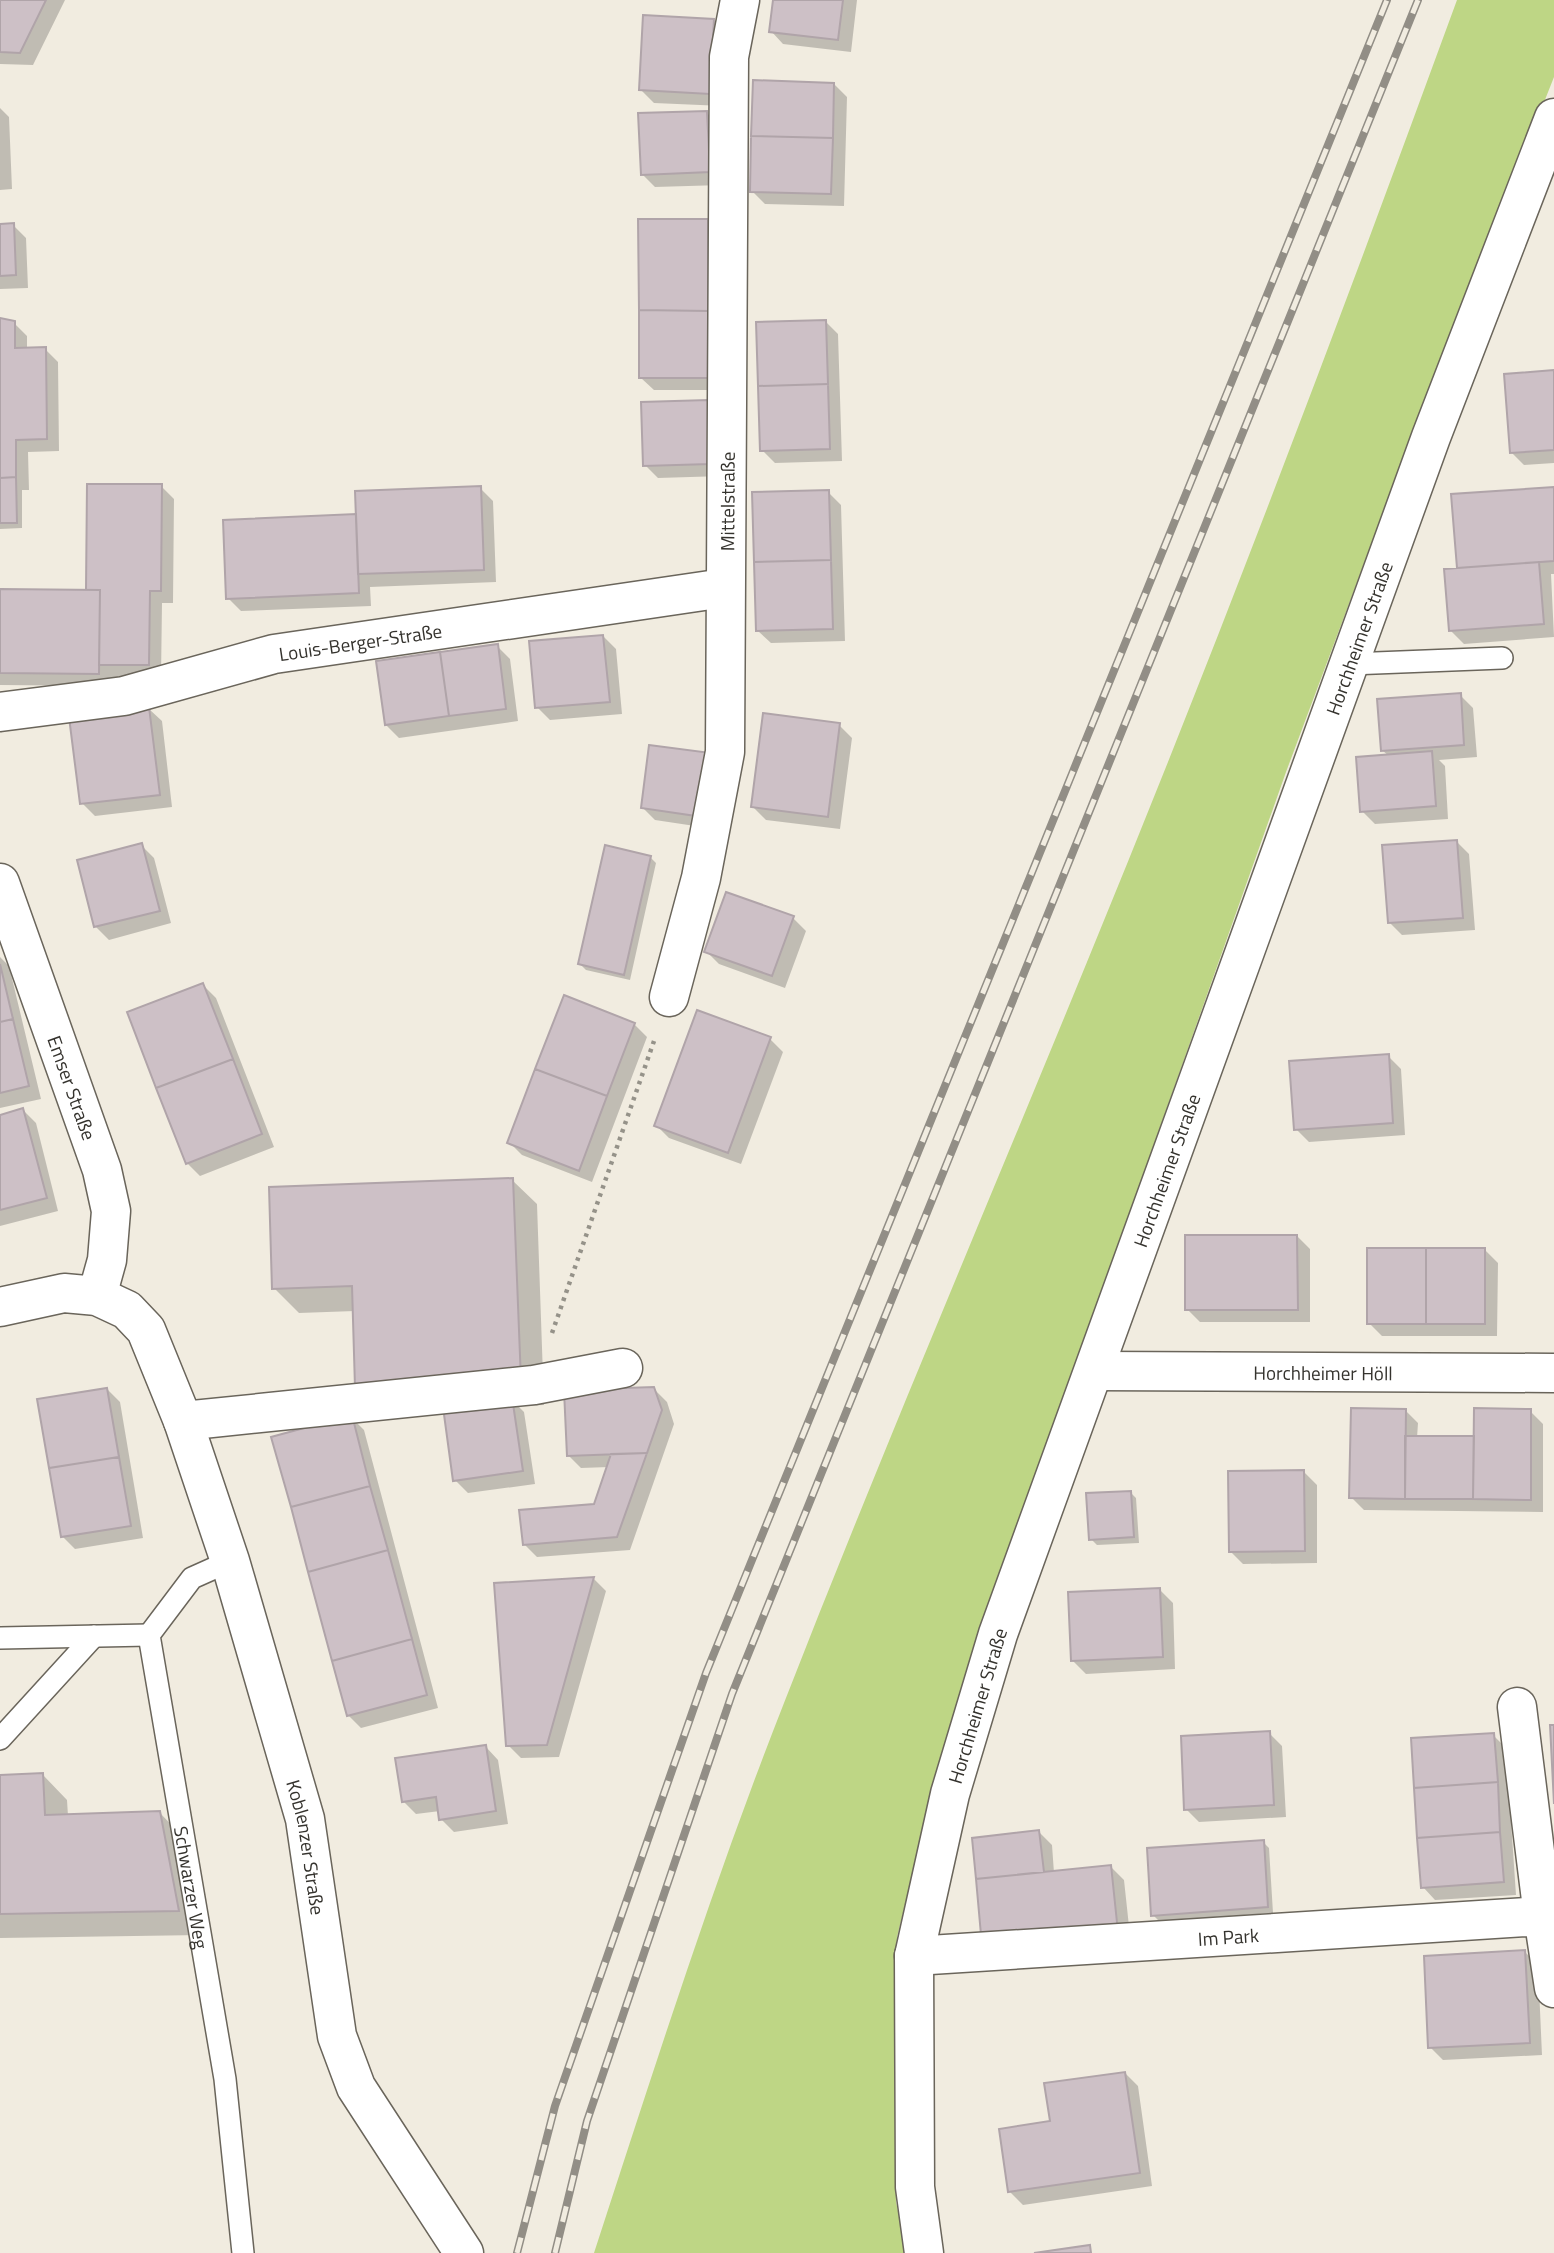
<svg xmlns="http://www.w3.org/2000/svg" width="1554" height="2253" font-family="'Titillium Web',sans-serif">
<rect width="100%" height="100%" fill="#f1ece0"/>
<!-- green -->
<path fill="#bed685" d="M1457,0H1554V77L1414,430L1286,772L974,1652L935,1783L897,1937L894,1999L896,2202L907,2253H594C654,2069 713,1883 784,1703C881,1454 986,1209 1087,962C1218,644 1339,323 1457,0Z"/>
<!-- shadow -->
<path fill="#0003" d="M0,0H65L33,65L0,64Z
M774,0H857L851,52L783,44L771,31Z
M714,20L727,33L723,106L654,103L641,90Z
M834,84L847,97L844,206L765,204L752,191Z
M0,108L9,117L12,189L0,190Z
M707,113L720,126L722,185L655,187L642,174Z
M707,220L720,233L721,390H654L641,378Z
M0,225H13L26,238L28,288L0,289Z
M0,319L14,323L27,336V349H45L58,362L59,451L28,452L29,490H22V528L0,529Z
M825,321L838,334L842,461L775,463L762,450Z
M1554,372V463L1524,465L1511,452Z
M642,404L723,476L658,478L645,465Z
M161,486L174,499L173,603H162L161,678H111V686L0,685V590L88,591Z
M480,488L493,501L496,582L370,587L371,606L241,611L228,598L358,516Z
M1554,489V574H1551L1554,637L1464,644L1451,631L1458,570L1453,495Z
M828,492L841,505L845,641L771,643L758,631Z
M603,636L616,649L622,714L550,720L537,707Z
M497,646L510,659L518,721L399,738L386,725Z
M1460,695L1473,708L1477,757L1439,760L1445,766L1448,819L1375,824L1362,811L1389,756L1383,751Z
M149,709L162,721L172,807L95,816L82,803Z
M839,725L852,738L840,829L766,820L753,807Z
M651,747L715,829L655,820L642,807Z
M1456,841L1469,854L1475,930L1402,935L1389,922Z
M141,845L154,858L171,923L109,940L96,927L79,861Z
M650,857L656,863L630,980L586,970L580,964Z
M793,918L806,931L785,988L719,964L706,951Z
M0,957L9,966L41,1099L0,1108Z
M203,985L216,998L274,1147L200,1176L187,1163Z
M698,1012L770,1039L783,1052L741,1164L669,1138L656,1125Z
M634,1024L647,1037L592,1182L522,1155L509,1142Z
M1388,1056L1401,1069L1405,1135L1309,1142L1296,1129Z
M23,1110L36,1123L58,1211L0,1226V1116Z
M512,1180L537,1204L544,1405L518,1406L524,1412L535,1484L468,1493L455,1480L444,1408L355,1311L299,1313L274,1288Z
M1297,1236L1310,1249V1322H1200L1187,1309Z
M1485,1250L1498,1263L1497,1336H1382L1369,1323Z
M107,1389L120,1402L143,1538L75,1549L62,1536Z
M654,1389L667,1402L674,1424L630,1550L537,1557L524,1544L595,1506L609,1467L581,1468L568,1455Z
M1405,1410L1418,1423L1417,1438H1476L1530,1411L1543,1424V1512L1364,1510L1351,1497Z
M351,1417L364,1430L438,1708L361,1728L348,1715Z
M1304,1472L1317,1485V1563L1243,1564L1230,1551Z
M1130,1492L1136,1498L1139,1543L1097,1545L1091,1539Z
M593,1578L606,1591L559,1757L521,1758L508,1745Z
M1160,1590L1173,1603L1175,1669L1086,1674L1073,1661Z
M1269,1733L1282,1746L1286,1817L1199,1822L1186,1809Z
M1493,1735L1506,1748L1516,1895L1435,1900L1423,1887Z
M486,1747L498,1760L508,1824L454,1832L441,1819L440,1811L416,1814L403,1801Z
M43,1775L67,1800L68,1816L160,1813L184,1838L202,1935L0,1938V1777Z
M1039,1832L1052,1845L1054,1873L1111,1867L1124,1880L1131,1945L997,1958Z
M1263,1842L1269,1848L1273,1913L1159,1921L1153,1915Z
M1525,1952L1538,1965L1542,2055L1443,2060L1430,2047Z
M1125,2073L1138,2086L1152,2186L1023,2205L1010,2192L1052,2122Z"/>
<!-- building -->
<path fill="#cdc0c6" stroke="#b0a4a9" stroke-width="2" d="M0,0H46L20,53L0,52Z
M773,0H843L838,40L769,32Z
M643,15L714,19L710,94L639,90Z
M753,80L834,83L833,138L751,136Z
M707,111L710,172L641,175L638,113Z
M751,136L833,138L831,194L750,192Z
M638,219H708V311L639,310Z
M14,223L16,275L0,276V224Z
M639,310L708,311L709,378H639Z
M0,318L15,321V348L46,347L47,439L16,440V477L0,478Z
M826,320L828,384L758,386L756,322Z
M1554,370V450L1510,453L1504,374Z
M828,384L830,449L760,451L758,386Z
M708,400L710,464L643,466L641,402Z
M16,477L17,523H0V478Z
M87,484H162L161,591H150L149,665H99L100,590H86Z
M481,486L484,570L358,574L355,491Z
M1554,487V561L1457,568L1451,494Z
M829,490L831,560L754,562L752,492Z
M356,514L359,593L226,599L223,520Z
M831,560L833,629L756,631L754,562Z
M1539,562L1544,624L1449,631L1444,569Z
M0,589L100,590L99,674L0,673Z
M603,635L610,702L535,708L529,641Z
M498,644L506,709L449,716L440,652Z
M440,652L449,716L385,725L376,661Z
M1461,693L1464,745L1381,751L1377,699Z
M149,707L160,795L80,804L69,717Z
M763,713L840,723L828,817L751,807Z
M649,745L711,753L703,817L641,808Z
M1432,751L1436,806L1360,812L1356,757Z
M1457,840L1463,918L1388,923L1382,845Z
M142,843L160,911L94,927L77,860Z
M605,845L651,856L624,975L578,964Z
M726,892L794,916L772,976L704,952Z
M0,964L13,1019L0,1022Z
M203,983L233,1059L156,1088L127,1012Z
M564,995L635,1023L607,1096L535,1069Z
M697,1010L771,1037L728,1153L654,1126Z
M13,1019L29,1086L0,1093V1022Z
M1389,1054L1393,1123L1294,1130L1289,1061Z
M233,1059L262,1134L186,1164L156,1088Z
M535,1069L607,1096L579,1171L507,1143Z
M23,1108L47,1198L0,1210V1115Z
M513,1178L521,1381L355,1387L352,1286L272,1289L269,1187Z
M1185,1235H1297L1298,1310H1185Z
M1367,1248H1426V1324H1367Z
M1426,1248H1485V1324H1426Z
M654,1387L662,1410L647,1453L567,1456L564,1390Z
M107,1388L119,1457L49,1468L37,1399Z
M512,1397L523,1471L453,1481L443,1407Z
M1351,1408L1406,1409L1405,1499L1349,1498Z
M1474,1408L1531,1409V1500L1473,1499Z
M352,1415L370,1486L291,1507L271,1437Z
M1405,1436H1474L1473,1499H1405Z
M647,1453L617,1537L523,1545L519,1510L594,1504L611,1454Z
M119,1457L131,1526L61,1537L49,1468Z
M1304,1470L1305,1551L1229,1552L1228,1471Z
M370,1486L388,1550L308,1572L291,1507Z
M1131,1491L1134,1537L1089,1540L1086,1493Z
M388,1550L412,1639L332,1661L308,1572Z
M594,1577L547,1745L506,1746L494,1583Z
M1160,1588L1163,1657L1071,1661L1068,1592Z
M412,1639L427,1695L347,1716L332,1661Z
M1550,1725H1554V1804Z
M1270,1731L1274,1805L1184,1810L1181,1736Z
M1494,1733L1498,1782L1414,1788L1411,1738Z
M486,1745L496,1811L439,1820L436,1797L402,1802L395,1758Z
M43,1773L45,1815L160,1811L179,1911L0,1914V1775Z
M1498,1782L1500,1832L1417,1838L1414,1788Z
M1039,1830L1044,1872L976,1879L972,1838Z
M1500,1832L1504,1882L1421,1888L1417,1838Z
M1264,1840L1268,1907L1151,1916L1147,1848Z
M1111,1865L1118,1932L982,1946L976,1879Z
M1525,1950L1530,2043L1428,2048L1424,1956Z
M1125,2072L1140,2173L1008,2192L999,2129L1050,2121L1044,2083Z
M1090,2245L1091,2253H1034Z"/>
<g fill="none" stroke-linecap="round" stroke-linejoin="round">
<defs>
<g id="service">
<path d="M1350,664L1502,658"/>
<path id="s1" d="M230,1561L192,1578L149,1635L225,2079L243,2253"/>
<path d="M0,1638L149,1635"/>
<path d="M0,1739L94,1636"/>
</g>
<g id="minor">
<path id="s2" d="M0,712L124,696L274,654L724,588"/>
<path id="s3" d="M0,883L102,1170L111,1211L107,1260L97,1296"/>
<path id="s4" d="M669,997L701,878L725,752L729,57L740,0"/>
<path id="s5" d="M1094,1371L1554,1373"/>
<path d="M183,1421L534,1385L623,1368"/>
<path d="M1517,1707L1543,1916"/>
<path id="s6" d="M914,1956L1543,1916L1554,1988"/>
<path id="s7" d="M924,2253L915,2187L914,1956L950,1794L998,1634L1431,437L1554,118"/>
</g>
<g id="tertiary">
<path id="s8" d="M0,1307L64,1293L97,1296L127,1310L146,1330L183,1421L230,1561L305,1819L337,2036L356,2087L464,2253"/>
</g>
</defs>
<!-- service casing -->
<use href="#service" stroke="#6a655b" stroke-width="24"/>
<!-- minor casing -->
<use href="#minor" stroke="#6a655b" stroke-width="41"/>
<!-- tertiary casing -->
<use href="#tertiary" stroke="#6a655b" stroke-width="41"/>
<!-- path -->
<path stroke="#959289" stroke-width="4.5" stroke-dasharray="3.5 5" stroke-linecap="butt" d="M552,1333L654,1041"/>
<!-- service -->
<use href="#service" stroke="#fff" stroke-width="21"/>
<!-- minor -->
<use href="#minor" stroke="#fff" stroke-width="38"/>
<!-- tertiary -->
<use href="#tertiary" stroke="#fff" stroke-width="38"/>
<defs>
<path id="rail" d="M517,2253L555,2106L706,1673L1387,0
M555,2253L587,2121L732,1694L1418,0"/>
</defs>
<!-- rail casing -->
<use href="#rail" stroke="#928e86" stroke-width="8"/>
<!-- rail -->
<use href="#rail" stroke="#f1ece0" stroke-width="5" stroke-dasharray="16" stroke-linecap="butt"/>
</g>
<g text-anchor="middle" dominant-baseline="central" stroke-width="5" stroke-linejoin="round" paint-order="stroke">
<!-- street labels -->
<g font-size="19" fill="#35332e" stroke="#f1ece0">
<text stroke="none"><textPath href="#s4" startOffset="502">Mittelstraße</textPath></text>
<text stroke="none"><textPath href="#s7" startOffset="1690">Horchheimer Straße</textPath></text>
<text stroke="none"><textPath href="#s2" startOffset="368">Louis-Berger-Straße</textPath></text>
<text stroke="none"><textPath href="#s3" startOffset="217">Emser Straße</textPath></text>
<text stroke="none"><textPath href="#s7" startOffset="1124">Horchheimer Straße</textPath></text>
<text stroke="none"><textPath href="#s5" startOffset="229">Horchheimer Höll</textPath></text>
<text stroke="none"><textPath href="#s7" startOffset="556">Horchheimer Straße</textPath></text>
<text stroke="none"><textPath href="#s8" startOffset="702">Koblenzer Straße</textPath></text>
<text stroke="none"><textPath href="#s1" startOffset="369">Schwarzer Weg</textPath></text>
<text stroke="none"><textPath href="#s6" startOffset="315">Im Park</textPath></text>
</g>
</g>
</svg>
